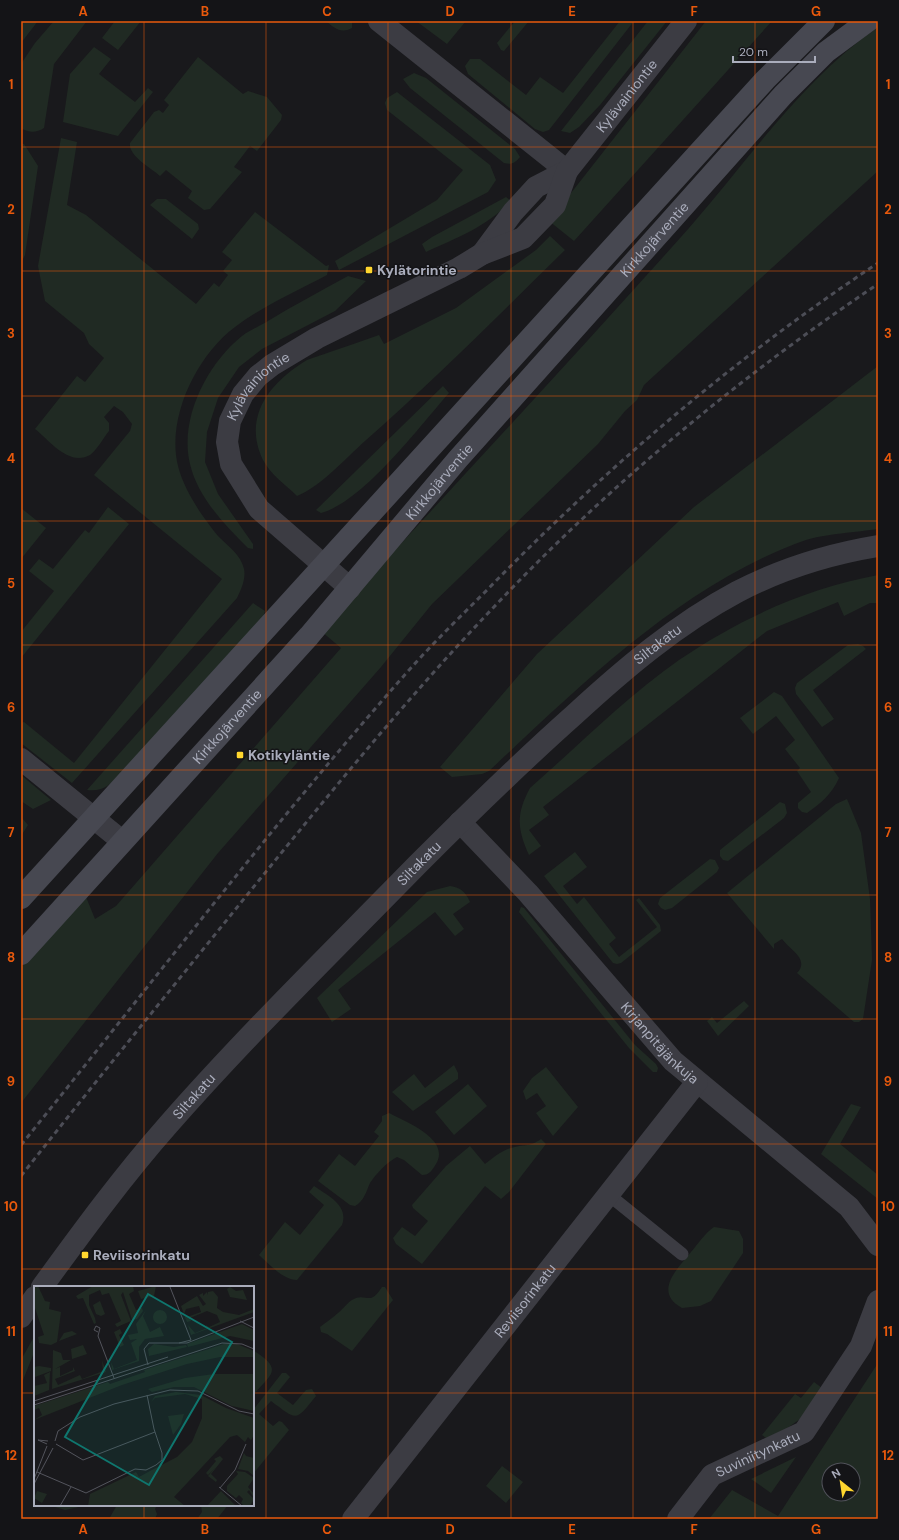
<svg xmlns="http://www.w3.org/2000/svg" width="899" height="1540" font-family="'DM Sans',sans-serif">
<rect width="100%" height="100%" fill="#19191c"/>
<!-- green -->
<path fill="#202a23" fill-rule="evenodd" d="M21,21H38L21,43Z
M54,21H87L54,64L44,128C36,133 29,133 21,128V64L35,43Z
M115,21H141L118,50L102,38Z
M326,21H352V28C341,34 334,28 326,21Z
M416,21H466L447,44Z
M515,21H529L504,51L501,50L497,43Z
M620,21H634L549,130L543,132L535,129L468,74L465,66L470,59H480L526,95L540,77L563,93Z
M648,21H667L600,105L579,127L570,133L561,131Z
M706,21H772L574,241L549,221Z
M878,27V171L644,385L637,400L625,411L598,444L432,604L381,667L218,853L21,1103V967L76,905L86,897L95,919L116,906L341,648L321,631C444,496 568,364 689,228C749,159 802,80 878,27Z
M94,47L111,59L99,74L135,102L148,88L153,92L118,136L63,122L70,74Z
M198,57L243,94L248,91L267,97L282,115L281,120L257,151L250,146L234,167L242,172L210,209L204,210L188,198L192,191L166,170L160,176C151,168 128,156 130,143L154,112L159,110L163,113L169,105L164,100Z
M414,73L426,78L515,149L520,157C515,163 512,165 504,163L410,88L403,79Z
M397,92L490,165L496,180L488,192L339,270L335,261L437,200L463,170L387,110L385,103L387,98Z
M61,138L77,142L67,205L86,215L196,304L214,283L219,287L228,275L223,271L232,260L222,252L255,212L326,266L329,265L327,275C297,291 263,306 235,327C197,355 166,418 178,466C182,482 191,498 200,512C206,520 212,529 218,536C228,546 241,555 244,569C246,579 241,590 237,598L72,783L21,743V723L24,722L74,763L222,579L94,475L130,431L132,424L123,412L114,406L104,417L109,423V431C104,437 97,450 90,455C69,467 49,440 35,429L77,376L85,382L104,358L89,344L84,333L45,301L38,266Z
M21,144H24L38,166L25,255L21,263Z
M506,197L511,201C488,226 457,238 426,252L422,244L432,237Z
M157,199H166L198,224L199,229L192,239L150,205Z
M550,236L565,250C499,315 434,380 365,441C346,458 320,487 297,496C286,485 270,474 263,460C242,417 270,382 307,360C314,357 323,355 330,352C347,346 363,341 379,335L384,344L456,308L536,250Z
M348,276L366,281L335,311L262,349L239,367L218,398L207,432L205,462L218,494L253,544V549L248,548C225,525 198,498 190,464C179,419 207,364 242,336C250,330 260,326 268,321C294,305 321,291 348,276Z
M878,366V529C858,532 824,534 806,540C684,583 582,684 489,771L482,774L452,777L440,767L537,654L694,507Z
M443,386L449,393C419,427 363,502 321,513L316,510Z
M108,507L129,524L21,658V632L54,591L29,571L39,559L53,569L85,530L89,533Z
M21,508L46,528L21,559Z
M878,575V603H870L844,616L838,602L767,631L543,807L549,815L529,830L541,846L529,855C517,828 516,814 530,788C579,745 626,697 679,660C741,618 805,589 878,575Z
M253,603L265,611L263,617L122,774C110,784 104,792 87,790Z
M858,644L863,646L866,649L813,690L834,719L822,727L796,694L795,688L797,683L848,645Z
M774,692L782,696L839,778C832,794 820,804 807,813L802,812L798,808V803L811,792L797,771L800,768L785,749L795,740L776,716L753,734L740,718Z
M21,775L51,800L33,809L21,801Z
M847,799L861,833L870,899L872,960L863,1019L859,1022H854L797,973C810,959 790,950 782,939L774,944V949L727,893L836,804Z
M780,802L785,804L787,813L784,818L728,861L723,860L720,856V850Z
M21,817L28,825L21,836Z
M575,852L587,867L563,886L577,904L584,897L616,938L609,944L619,957L657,927L636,900L639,898L660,925L661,931L621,963L617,964L613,963L544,876Z
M710,859L715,860L719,868L717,872L672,908L665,910L661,908L658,904L660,898Z
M450,886C461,888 465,891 470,902L453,914L464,929L455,936L435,912L338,990L351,1009L332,1022L317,998L427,892Z
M521,907L524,908L635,1045L656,1064L658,1068L657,1072H653L629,1048L519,912Z
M744,1001L749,1006L718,1036L707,1021L712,1017L717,1023Z
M454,1065L458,1073V1079L413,1111L392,1092L414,1074L425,1088Z
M546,1067L578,1107L553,1136L536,1113L546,1106L537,1093L526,1100L523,1091L532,1078Z
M468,1084L487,1106L454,1135L435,1112Z
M851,1104L861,1107L840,1144L878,1175V1199L821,1154Z
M389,1113C406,1122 451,1139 436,1164C432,1170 430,1175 422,1175L404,1160L397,1157C387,1162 376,1174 370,1183C366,1192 364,1201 355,1206L350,1205L318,1181L339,1154L355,1166L379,1136L374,1132L382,1121V1116Z
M541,1139L546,1144L509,1192L501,1199L485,1186L422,1264L396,1244L393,1238L402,1227L415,1236L428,1221L413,1208L412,1205L446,1166L470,1146L485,1164C494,1157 503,1149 515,1147C528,1144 529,1147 541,1139Z
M314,1186C328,1196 349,1205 342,1225L297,1280C283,1280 269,1264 259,1255L285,1222L300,1235L324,1205L309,1192Z
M714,1227L739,1231L743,1239V1253L711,1301L700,1306L682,1308C653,1292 677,1269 691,1252C698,1244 705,1233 714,1227Z
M382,1287H385L393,1300L352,1351L327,1334L321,1332L320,1327C326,1322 333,1318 338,1313C343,1309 347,1303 352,1300C366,1291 369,1308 382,1287Z
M35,1335V1350L23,1380L21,1381V1360Z
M253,1350C283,1369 273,1373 253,1395Z
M878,1363V1519H709L732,1490L778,1516ZM829,1470H853V1494H829Z
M282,1373H286L290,1377L277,1393L293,1405L306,1390L312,1389L316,1396C295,1422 298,1421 271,1401L259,1414L273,1426L279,1421L282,1422L289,1430L253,1474L255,1431L253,1410Z
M814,1382L822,1388L800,1419L786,1429L766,1438L762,1435L795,1394L801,1398Z
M796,1457L771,1493L751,1479Z
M502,1466L523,1482L506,1503L486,1486Z
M57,1505H88L65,1510L55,1507Z
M117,1505H157L155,1509L157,1514L155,1519H109Z
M201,1505H228L217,1519H197L202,1512Z"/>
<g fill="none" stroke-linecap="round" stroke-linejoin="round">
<!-- service -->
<path stroke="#3c3c43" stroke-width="13" d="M609,1195L682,1254"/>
<!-- minor -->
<g stroke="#3c3c43" stroke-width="22">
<path d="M379,21L567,171"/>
<path d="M482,254L513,212L536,187L567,171"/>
<path id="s1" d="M350,588L259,509L231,464L227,442L230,421L243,394L258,376L272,365L317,338L459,268L482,254L523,238L555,205L567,171L686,21"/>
<path d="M21,759L122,841"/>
<path id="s2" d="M460,822L528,893L673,1061L849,1207L878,1245"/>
<path id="s3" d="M353,1519L697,1082"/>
<path id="s4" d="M678,1519L712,1475L804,1432L861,1346L878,1301"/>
</g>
<!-- tertiary -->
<g stroke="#3c3c43" stroke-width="22">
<path id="s5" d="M42,1287C82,1232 123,1176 168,1125C247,1035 333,951 417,865C468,814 520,763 574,715C624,669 677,624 737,592C781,569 830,554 878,546"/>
<path d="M21,1317L35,1297"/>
</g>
<!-- secondary -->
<g stroke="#474851" stroke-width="22">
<path d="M21,898L765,80L824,21"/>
<path id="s6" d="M21,954L309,636L458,459L783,95L826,52L868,21"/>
</g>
<!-- rail -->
<path stroke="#4c4d56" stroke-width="3" stroke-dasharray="5 4" stroke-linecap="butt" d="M21,1145C150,986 274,822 410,669C435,641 462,615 488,589C607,467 736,357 878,263
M21,1176C100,1076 180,978 260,879C335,787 410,695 492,609C607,487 739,377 878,284"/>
</g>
<!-- grid -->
<path fill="none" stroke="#e8590c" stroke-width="1" stroke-opacity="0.55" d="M144,21V1287M266,21V1519M388,21V1519M511,21V1519M633,21V1519M755,21V1519M21,147H878M21,271H878M21,396H878M21,521H878M21,645H878M21,770H878M21,895H878M21,1019H878M21,1144H878M21,1269H878M21,1393H35M253,1393H878M144,1505V1519"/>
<!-- markers -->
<g fill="#ffd62e" stroke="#141417" stroke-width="1.5">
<rect x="365" y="266" width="8" height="8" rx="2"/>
<rect x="236" y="751" width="8" height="8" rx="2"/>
<rect x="81" y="1251" width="8" height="8" rx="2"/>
</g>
<g text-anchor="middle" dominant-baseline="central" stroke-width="3" stroke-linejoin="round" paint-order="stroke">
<!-- street labels -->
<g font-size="14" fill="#aaadbc" stroke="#141417">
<text stroke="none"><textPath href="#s1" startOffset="748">Kylävainiontie</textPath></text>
<text stroke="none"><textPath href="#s6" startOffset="955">Kirkkojärventie</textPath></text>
<text stroke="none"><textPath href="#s1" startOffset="263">Kylävainiontie</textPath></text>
<text stroke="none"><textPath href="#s6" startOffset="631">Kirkkojärventie</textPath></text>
<text stroke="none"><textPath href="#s5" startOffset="892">Siltakatu</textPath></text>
<text stroke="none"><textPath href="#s6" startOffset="307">Kirkkojärventie</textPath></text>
<text stroke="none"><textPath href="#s5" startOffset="568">Siltakatu</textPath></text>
<text stroke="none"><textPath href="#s2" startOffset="298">Kirjanpitäjänkuja</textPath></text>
<text stroke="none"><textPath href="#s5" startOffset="244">Siltakatu</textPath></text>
<text stroke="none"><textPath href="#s3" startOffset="278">Reviisorinkatu</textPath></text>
<text stroke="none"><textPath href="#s4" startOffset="106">Suviniitynkatu</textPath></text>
</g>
<!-- poi labels -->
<g font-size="14" font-weight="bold" fill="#aaadbc" stroke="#141417" text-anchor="start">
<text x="377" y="270">Kylätorintie</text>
<text x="248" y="755">Kotikyläntie</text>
<text x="93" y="1255">Reviisorinkatu</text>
</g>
</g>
<!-- overview -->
<g transform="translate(34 1286)">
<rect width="220" height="220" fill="#19191c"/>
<path d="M0,0H4L11,15L16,16L15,23L27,26L23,56L17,59L5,57L4,51L10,49L0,19ZM59,0H99L100,5L95,8L102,24L108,22L109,25L103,33L98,34L89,6L87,9L97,35L83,41L81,38L87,35L75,7L68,9L66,4L55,9V19L61,32L62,37L60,38L49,12L44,13L42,10ZM122,0L120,10L107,13L104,5ZM196,1L202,5L209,4L213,14L196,11L193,3ZM179,5L184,11L183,22L189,26L205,29L220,23V26L157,49L154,39L161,47L173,42L172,39L175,41L186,36L183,29L173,25L156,32L157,35L153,36L150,29L153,31L167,26L165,20L152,23L150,28L147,20L163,10L169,20L172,18L165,9L169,7V10L173,6L174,9V6ZM66,15L71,28L67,30L62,28L59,19ZM112,24L109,30L116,46L126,41L130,50L111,53L105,61V75L78,84L77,76L80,83L103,74L97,57L103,53L96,54L94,49L104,47L102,38ZM119 31a7 7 0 1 1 14 0a7 7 0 1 1-14 0ZM208,38L220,44V55L196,50L154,61L153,58ZM86,43L88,47L85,49L90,59L86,61L80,46ZM38,45L43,48L25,55L30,47ZM120,58L140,61L152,59L153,61L115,70L114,63ZM190,58H203L220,65V71H186L153,78L88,99L0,134L8,129L5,122L0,124V120L74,96L76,98L111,86L110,84ZM49,59L53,68L38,73L37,63ZM19,64L27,67L29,74H37L21,83L26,81V90L39,84V81L41,85L21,93L24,99L46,89L48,93L69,85L68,74L72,86L18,103ZM5,80L17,82V85L1,91L0,81ZM16,86L15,104L0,110V100L13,97L10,89ZM180,88H220V125L198,120L160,101H140L118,106L114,103L151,92ZM142,106L167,109L192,122L220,132V149L217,154L214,151L211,156L203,149L196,151L140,211L151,220H54L56,208L102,186L105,191L116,185L143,171L158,156L168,132V113L151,108L121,112L117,116L121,110ZM150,128L147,138L139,149L134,130ZM210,167L212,170L220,172V190L214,185L204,183ZM186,170L189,173L177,188L183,194L182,196L174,190L181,182L174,189L172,187L182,175L180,173ZM202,185L211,186L220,192L214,201L220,208V212L215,204L213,206L220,213L216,220H210L207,217L209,213L205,209L202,212L193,205V200L204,188ZM3,205L13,208L8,217L0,212ZM187,205L201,219L204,220H173Z" fill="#202a23"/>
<path fill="none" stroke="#53545c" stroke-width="1" d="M136,1L157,54M206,35L220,42M64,46L60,44L62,40L66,42L64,50L80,92M145,57L157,54M114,79L110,63L115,57H153L220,31M0,115L134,71M0,119L188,57L208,58L220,63M21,155L24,145L46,131L80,118L136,104L164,105L205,125L220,128M13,158L4,154L14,155M22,158L49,174L121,146M3,186L52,207L101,183L112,184L122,179L128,174V167L120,143L113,109M0,193L13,160M0,198L19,162M185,201L208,220M186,202L201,184L212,158M26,220L37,201"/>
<path fill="#0f766e" fill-opacity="0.15" stroke="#0f766e" stroke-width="2" d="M114,8L198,56L115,199L31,151Z"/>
<rect width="220" height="220" fill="none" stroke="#aaadbc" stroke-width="2"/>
</g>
<!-- border -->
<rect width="899" height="1540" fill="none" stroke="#141417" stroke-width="44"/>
<!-- north arrow -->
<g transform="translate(841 1482) rotate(330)"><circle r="19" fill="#141417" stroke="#505159"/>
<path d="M0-3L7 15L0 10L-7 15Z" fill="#ffd62e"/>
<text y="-6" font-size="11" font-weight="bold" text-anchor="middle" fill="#aaadbc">N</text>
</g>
<!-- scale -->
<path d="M733 56v6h82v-6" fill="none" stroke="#aaadbc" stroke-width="2"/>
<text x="739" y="56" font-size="12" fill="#aaadbc" stroke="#141417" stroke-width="3" paint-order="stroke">20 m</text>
<rect x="22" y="22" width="855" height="1496" fill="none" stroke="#e8590c" stroke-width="1.5"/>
<g font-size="13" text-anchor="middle" font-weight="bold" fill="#e8590c">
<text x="83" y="16">A</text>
<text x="205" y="16">B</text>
<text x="327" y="16">C</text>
<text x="450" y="16">D</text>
<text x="572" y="16">E</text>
<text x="694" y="16">F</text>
<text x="816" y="16">G</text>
<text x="11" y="89">1</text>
<text x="888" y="89">1</text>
<text x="11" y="214">2</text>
<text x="888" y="214">2</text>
<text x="11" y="338">3</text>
<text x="888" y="338">3</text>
<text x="11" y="463">4</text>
<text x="888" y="463">4</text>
<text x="11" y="588">5</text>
<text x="888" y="588">5</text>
<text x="11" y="712">6</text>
<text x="888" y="712">6</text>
<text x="11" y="837">7</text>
<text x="888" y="837">7</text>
<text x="11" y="962">8</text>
<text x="888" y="962">8</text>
<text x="11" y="1086">9</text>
<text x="888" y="1086">9</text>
<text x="11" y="1211">10</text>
<text x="888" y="1211">10</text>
<text x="11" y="1336">11</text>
<text x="888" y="1336">11</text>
<text x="11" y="1460">12</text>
<text x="888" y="1460">12</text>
<text x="83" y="1534">A</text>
<text x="205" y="1534">B</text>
<text x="327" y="1534">C</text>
<text x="450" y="1534">D</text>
<text x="572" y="1534">E</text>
<text x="694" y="1534">F</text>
<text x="816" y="1534">G</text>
</g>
</svg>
